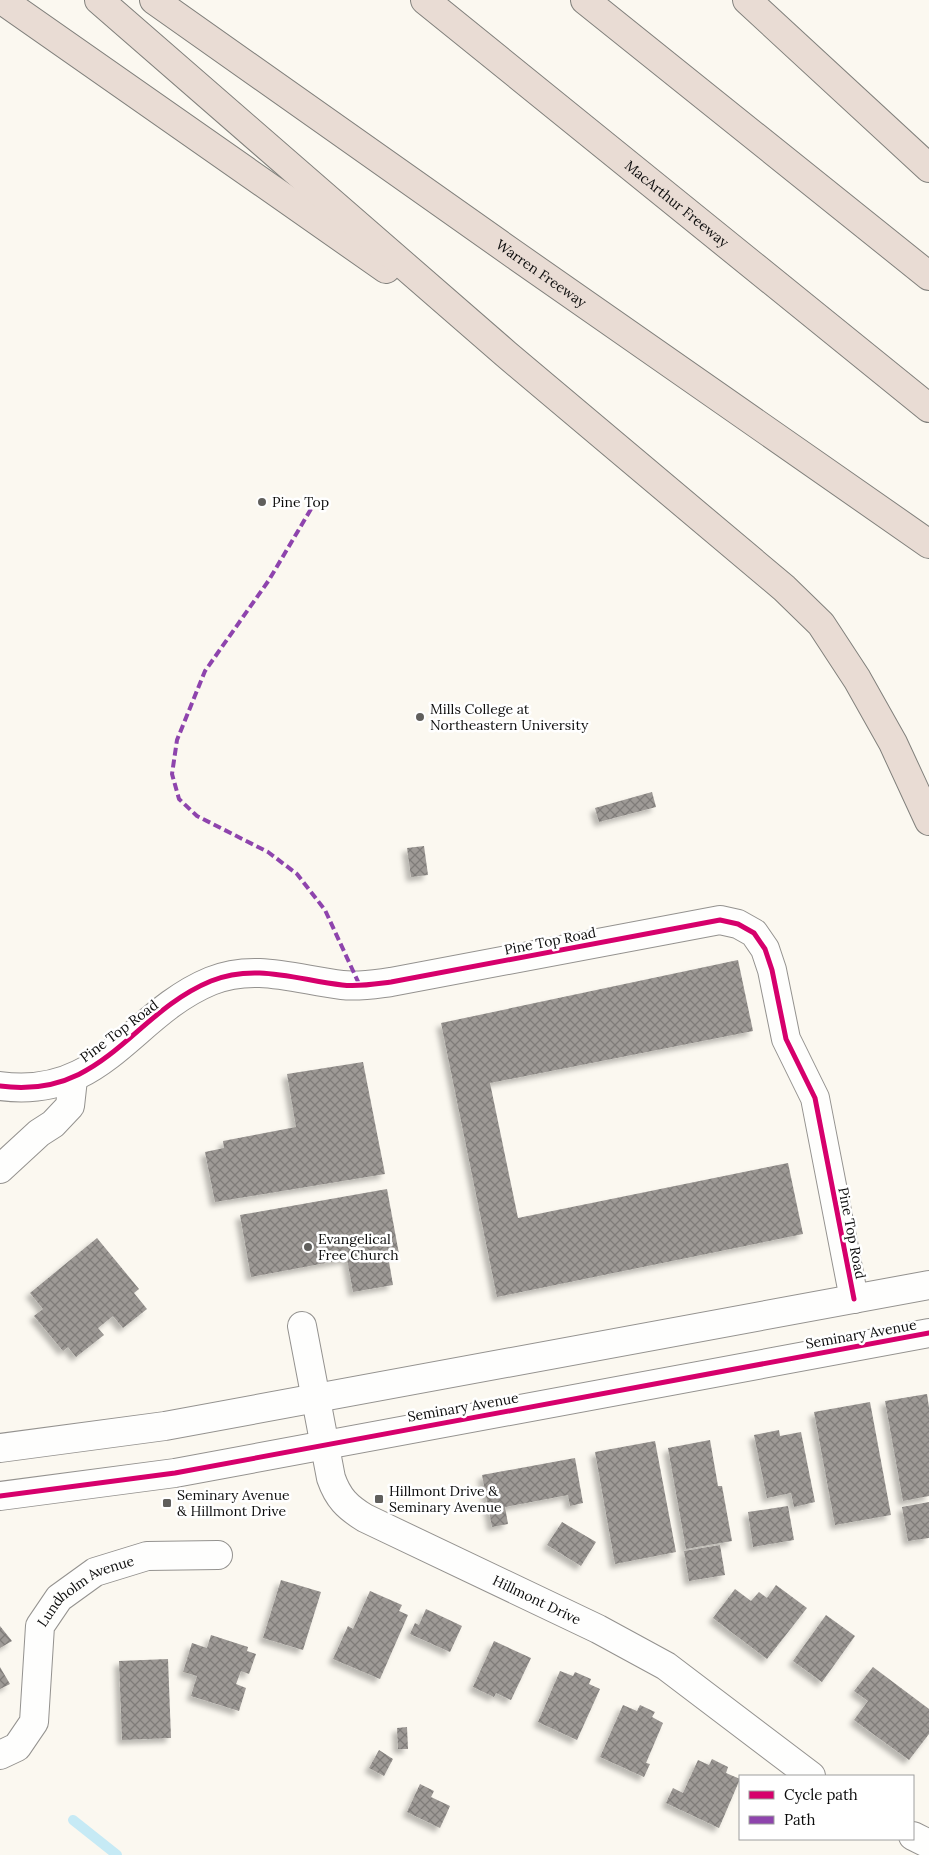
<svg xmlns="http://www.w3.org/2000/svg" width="929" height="1855" font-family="Lora,serif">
<defs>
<pattern id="building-cross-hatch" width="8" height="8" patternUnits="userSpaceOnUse" patternTransform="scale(1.25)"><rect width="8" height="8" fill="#9e9a96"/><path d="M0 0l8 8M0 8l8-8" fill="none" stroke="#7f7c79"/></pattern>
<filter id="shadow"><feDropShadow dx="-4.5" dy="4.5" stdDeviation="2.5" flood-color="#0004"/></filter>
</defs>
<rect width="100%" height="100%" fill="#fbf8f0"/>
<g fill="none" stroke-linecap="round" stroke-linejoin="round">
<!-- stream -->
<path stroke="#c6eaf5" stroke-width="10" d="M73,1820L117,1855"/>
</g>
<!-- building -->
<path fill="url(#building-cross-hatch)" filter="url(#shadow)" d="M652,792L656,807L599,822L595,808Z
M424,846L428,875L411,877L407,848Z
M738,960L753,1031L490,1083L518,1218L788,1163L803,1234L497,1297L441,1023Z
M363,1062L385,1174L215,1202L205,1152L224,1148L223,1141L296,1127L287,1074Z
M387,1189L399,1254L388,1256L393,1285L353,1292L347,1259L251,1277L240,1215Z
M97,1238L139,1289L134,1293L147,1309L123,1328L113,1316L98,1328L104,1335L76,1357L68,1347L63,1351L34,1316L43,1309L30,1293Z
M927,1394L929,1407V1496L903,1501L885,1401Z
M870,1402L891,1515L835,1525L814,1412Z
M779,1430L780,1436L801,1432L815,1502L794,1507L791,1493L767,1498L754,1435Z
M710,1440L718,1486H722L732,1541L686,1549L668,1448Z
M655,1441L676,1552L615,1564L595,1452Z
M575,1458L583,1503L570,1506L568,1495L505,1507L508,1524L492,1527L482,1475Z
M929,1502V1538L908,1541L902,1507Z
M788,1506L794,1540L753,1547L748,1512Z
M562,1522L596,1542L581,1566L547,1545Z
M720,1545L725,1575L689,1581L684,1551Z
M281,1580L321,1592L303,1650L263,1638Z
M776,1585L807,1608L767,1659L713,1618L735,1589L751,1601L759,1592L767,1598Z
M370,1591L402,1605L399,1611L408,1615L380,1679L333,1659L348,1626L353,1629Z
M426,1609L462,1626L450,1652L410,1634L415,1623L419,1625Z
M826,1615L855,1636L822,1682L793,1661Z
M0,1626L12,1641L0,1648Z
M211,1635L248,1647L247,1651L256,1654L249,1674L241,1671L236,1684L246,1688L239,1711L191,1696L197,1676L183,1672L192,1643L207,1648Z
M494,1641L531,1658L511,1700L496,1693L494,1697L473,1687Z
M168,1659L171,1738L122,1740L119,1661Z
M0,1667L10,1684L0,1689Z
M873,1667L929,1709V1734L909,1760L854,1720L868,1701L854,1691Z
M560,1671L573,1676L575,1672L591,1679L589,1684L600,1689L577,1740L538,1722Z
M623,1705L637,1711L640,1705L655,1712L652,1717L663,1723L646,1763L650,1764L644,1777L600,1757Z
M407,1727L408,1749H398L397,1728Z
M379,1750L393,1759L384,1776L369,1768Z
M712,1759L728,1767L726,1773L740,1779L719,1828L666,1803L673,1788L683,1793L698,1760L709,1765Z
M420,1784L434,1791L431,1797L450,1806L440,1828L407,1812Z"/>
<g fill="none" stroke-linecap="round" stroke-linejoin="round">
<defs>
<g id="minor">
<path d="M0,1086C103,1100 131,1014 211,981C255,963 298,980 342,985C359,987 375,984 391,982L720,920L738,924L754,933L765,949L772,970L786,1039L815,1098L854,1299"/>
<path d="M0,1169L39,1133L53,1124L70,1106L73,1079"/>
<path id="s1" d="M302,1326L331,1478C338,1498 347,1507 365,1518L598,1629L666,1666L811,1776"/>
<path d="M0,1448L165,1426L929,1285"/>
<path d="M0,1496L175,1473L929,1333"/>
<path id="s2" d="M0,1755L17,1747L34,1722L40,1626L59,1598L95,1572L147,1556L218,1555"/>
<path d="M913,1836L929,1844"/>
</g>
<g id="highway">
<path d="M2,0L386,269"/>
<path d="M99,0L506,354L784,588L821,624L857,679L893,743L929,821"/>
<path id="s3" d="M154,0L515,255L929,544"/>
<path id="s4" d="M425,0L929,408"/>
<path d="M585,0L929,276"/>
<path d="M747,0L929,168"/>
</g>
</defs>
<!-- minor casing -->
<use href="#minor" stroke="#94928f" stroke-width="30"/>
<!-- highway casing -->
<use href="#highway" stroke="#81807c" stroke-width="30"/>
<!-- minor -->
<use href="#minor" stroke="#fefefd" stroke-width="28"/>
<!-- highway -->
<use href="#highway" stroke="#e9dcd4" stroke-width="28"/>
<!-- quiet -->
<path stroke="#8e44ad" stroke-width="4" stroke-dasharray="8 4" stroke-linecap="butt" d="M311,509L269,580L205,671L177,740L172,774L179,799L197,816L268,852L297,874L325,910L360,986"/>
<defs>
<path id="cycleway" d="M0,1086C103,1100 131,1014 211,981C255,963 298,980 342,985C359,987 375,984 391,982L720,920L738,924L754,933L765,949L772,970L786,1039L815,1098L854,1299
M0,1496L175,1473L929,1333"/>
</defs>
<!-- cycleway casing -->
<use href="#cycleway" stroke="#fff" stroke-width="8"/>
<!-- cycleway -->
<use href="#cycleway" stroke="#d6006c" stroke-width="5"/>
</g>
<!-- markers -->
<g fill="#605f5c" stroke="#fff" stroke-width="2">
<circle cx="262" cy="502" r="5"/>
<circle cx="420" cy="717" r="5"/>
<circle cx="308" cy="1247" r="5"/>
<rect x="374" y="1494" width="10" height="10" rx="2.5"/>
<rect x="162" y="1498" width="10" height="10" rx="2.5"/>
</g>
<g text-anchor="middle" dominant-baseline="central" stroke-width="5" stroke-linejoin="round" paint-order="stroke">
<!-- street labels -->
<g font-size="14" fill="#0c0c0c" stroke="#fff">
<text stroke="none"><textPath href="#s4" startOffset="324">MacArthur Freeway</textPath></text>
<text stroke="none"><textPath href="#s3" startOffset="474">Warren Freeway</textPath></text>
<text transform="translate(550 941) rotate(-11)">Pine Top Road</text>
<text transform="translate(119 1031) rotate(-37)">Pine Top Road</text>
<text transform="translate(852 1233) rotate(79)">Pine Top Road</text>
<text transform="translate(861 1334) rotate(-10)">Seminary Avenue</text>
<text transform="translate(463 1407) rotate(-10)">Seminary Avenue</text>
<text stroke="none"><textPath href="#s2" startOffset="205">Lundholm Avenue</textPath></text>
<text stroke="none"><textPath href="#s1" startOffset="399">Hillmont Drive</textPath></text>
</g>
<!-- poi labels -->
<g font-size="14" fill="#0c0c0c" stroke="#fff" text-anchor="start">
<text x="272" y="502">Pine Top</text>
<text x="430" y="709">Mills College at<tspan x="430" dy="16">Northeastern University</tspan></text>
<text x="318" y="1239">Evangelical<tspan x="318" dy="16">Free Church</tspan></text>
<text x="389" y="1491">Hillmont Drive &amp;<tspan x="389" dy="16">Seminary Avenue</tspan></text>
<text x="177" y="1495">Seminary Avenue<tspan x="177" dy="16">&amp; Hillmont Drive</tspan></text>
</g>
</g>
<!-- legend -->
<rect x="739" y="1775" width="175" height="65" fill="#ffffff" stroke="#9e9e9e"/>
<rect x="749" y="1791" width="25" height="8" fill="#d6006c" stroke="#9e9e9e"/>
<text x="784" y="1800" font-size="15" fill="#0c0c0c">Cycle path</text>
<rect x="749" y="1816" width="25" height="8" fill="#8e44ad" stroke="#9e9e9e"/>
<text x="784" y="1825" font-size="15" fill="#0c0c0c">Path</text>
</svg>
